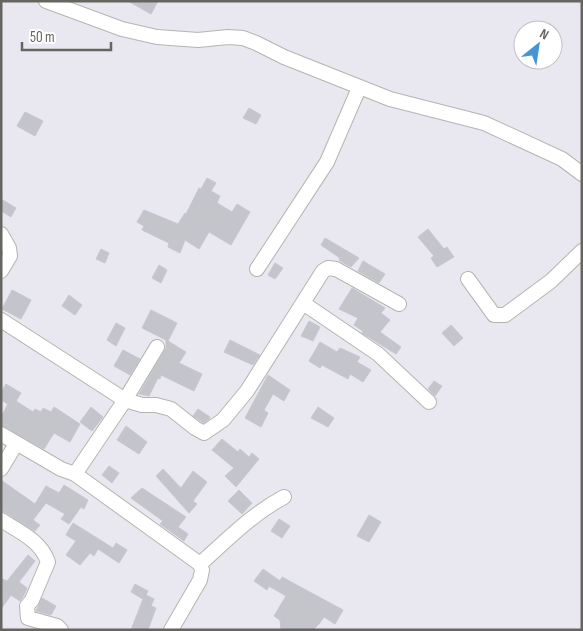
<svg xmlns="http://www.w3.org/2000/svg" width="583" height="631" font-family="'Sofia Sans Condensed',sans-serif">
<rect width="100%" height="100%" fill="#e9e7ef"/>
<!-- building -->
<path fill="#c4c4cb" stroke="#c7c6d3" d="M128,1H158L151,14Z
M249,108L261,115L256,124L243,118Z
M25,112L43,121L35,136L17,126Z
M207,178L216,183L211,191L220,196L217,203L232,212L237,204L250,212L231,245L209,232L199,249L185,240L180,253L168,247L169,243L142,230L144,226L137,222L144,210L178,224L185,213L186,214L199,188L201,189Z
M1,199L16,208L11,217L1,211Z
M428,229L444,249L447,247L454,257L437,267L431,258L434,256L418,237Z
M325,238L359,258L351,267L342,262L339,260L340,258L321,245Z
M101,249L109,253L105,263L96,259Z
M363,261L385,274L379,283L358,271Z
M275,263L283,268L275,279L268,275Z
M159,265L167,270L161,283L152,278Z
M352,288L385,308L381,313L390,320L380,332L401,347L396,354L362,333L363,331L354,325L358,318L339,309Z
M12,290L31,300L21,319L2,309Z
M69,295L82,305L75,315L62,306Z
M151,310L177,323L168,341L186,352L179,363L202,374L194,391L161,375L160,379L158,378L149,396L139,394L166,348V340L142,328Z
M309,321L320,327L313,341L301,336Z
M116,323L125,328L116,346L107,340Z
M451,325L463,338L454,346L442,333Z
M230,340L260,355L253,365L224,352Z
M320,342L337,352L340,348L360,357L357,362L371,370L363,382L350,374L348,379L322,365L320,368L309,361Z
M123,350L140,359L130,375L114,366Z
M268,375L290,390L284,401L273,394L264,410L268,413L261,427L245,418Z
M434,381L442,386L435,396L428,389Z
M6,384L21,393L16,401L33,412L35,409L41,412L43,408L51,412L54,407L80,424L70,442L54,433L44,449L1,425V417L8,404L1,400V392Z
M91,407L103,417L92,431L80,422Z
M318,407L334,418L328,427L311,418Z
M198,409L210,417L209,419L204,423L193,416Z
M126,426L147,442L139,454L117,440Z
M222,439L238,452L240,449L249,457L252,453L259,459L236,487L225,476L234,468L212,450Z
M109,466L119,473L112,483L102,475Z
M163,469L181,488L193,471L207,482L193,501L197,504L189,513L156,476Z
M1,480L35,504L46,486L59,493L64,485L88,500L84,509L81,507L69,524L61,519L65,514L46,503L33,520L40,525L35,531L1,510Z
M142,488L186,517L178,527L188,534L184,541L160,524L163,521L131,498Z
M239,490L252,503L242,514L228,501Z
M369,515L381,522L369,542L357,536Z
M279,519L290,526L282,538L271,531Z
M73,523L113,548L116,543L127,550L119,563L98,549L94,556L90,553L80,565L66,555L76,541L66,535Z
M28,555L35,561L19,582L27,588L24,595L20,601L11,595L1,609V578L7,581Z
M263,569L280,581L282,577L343,610L335,624L324,617L319,624L313,630H281L280,620L274,616L286,596L269,586L267,590L254,581Z
M135,584L148,591L146,595L154,599L151,606L156,608L148,630H131L143,599L131,592Z
M42,598L56,606L51,615L36,611Z"/>
<g fill="none" stroke-linecap="round" stroke-linejoin="round">
<defs>
<path id="minor" d="M46,1L122,29L157,37L198,40L228,37L243,38L256,43L284,57L390,99L484,123L562,159L582,174
M1,234L9,248L10,256L1,271
M257,269L327,162L359,88
M468,279L494,315H505L551,281L582,251
M303,303L378,354L429,402
M1,320L125,400L142,405H156L171,409L195,428L204,433L223,420L247,391L323,271L328,268L336,269L399,304
M1,434L61,469L75,474L200,564L202,570L200,580L171,630
M1,469L16,444
M75,474L125,400L157,347
M1,520C20,532 41,541 48,562L32,600L27,606L28,618L57,626L61,630
M200,564C227,540 252,514 284,497"/>
</defs>
<!-- minor casing -->
<use href="#minor" stroke="#b5b5b0" stroke-width="16"/>
<!-- minor -->
<use href="#minor" stroke="#fff" stroke-width="14"/>
</g>
<!-- border -->
<rect width="583" height="631" fill="none" stroke="#66655f" stroke-width="5"/>
<!-- north arrow -->
<g transform="translate(538 45) rotate(30)"><circle r="24" fill="#ffffff" stroke="#c2c1bf"/>
<path d="M0-4L9 19L0 12L-9 19Z" fill="#4595d7"/>
<text y="-8" font-size="14" font-weight="bold" text-anchor="middle" fill="#66655f">N</text>
</g>
<!-- scale -->
<path d="M22 42v8h89v-8" fill="none" stroke="#66655f" stroke-width="2.5"/>
<text x="30" y="42" font-size="15" fill="#66655f" stroke="#ffffff" stroke-width="4" paint-order="stroke">50 m</text>
</svg>
